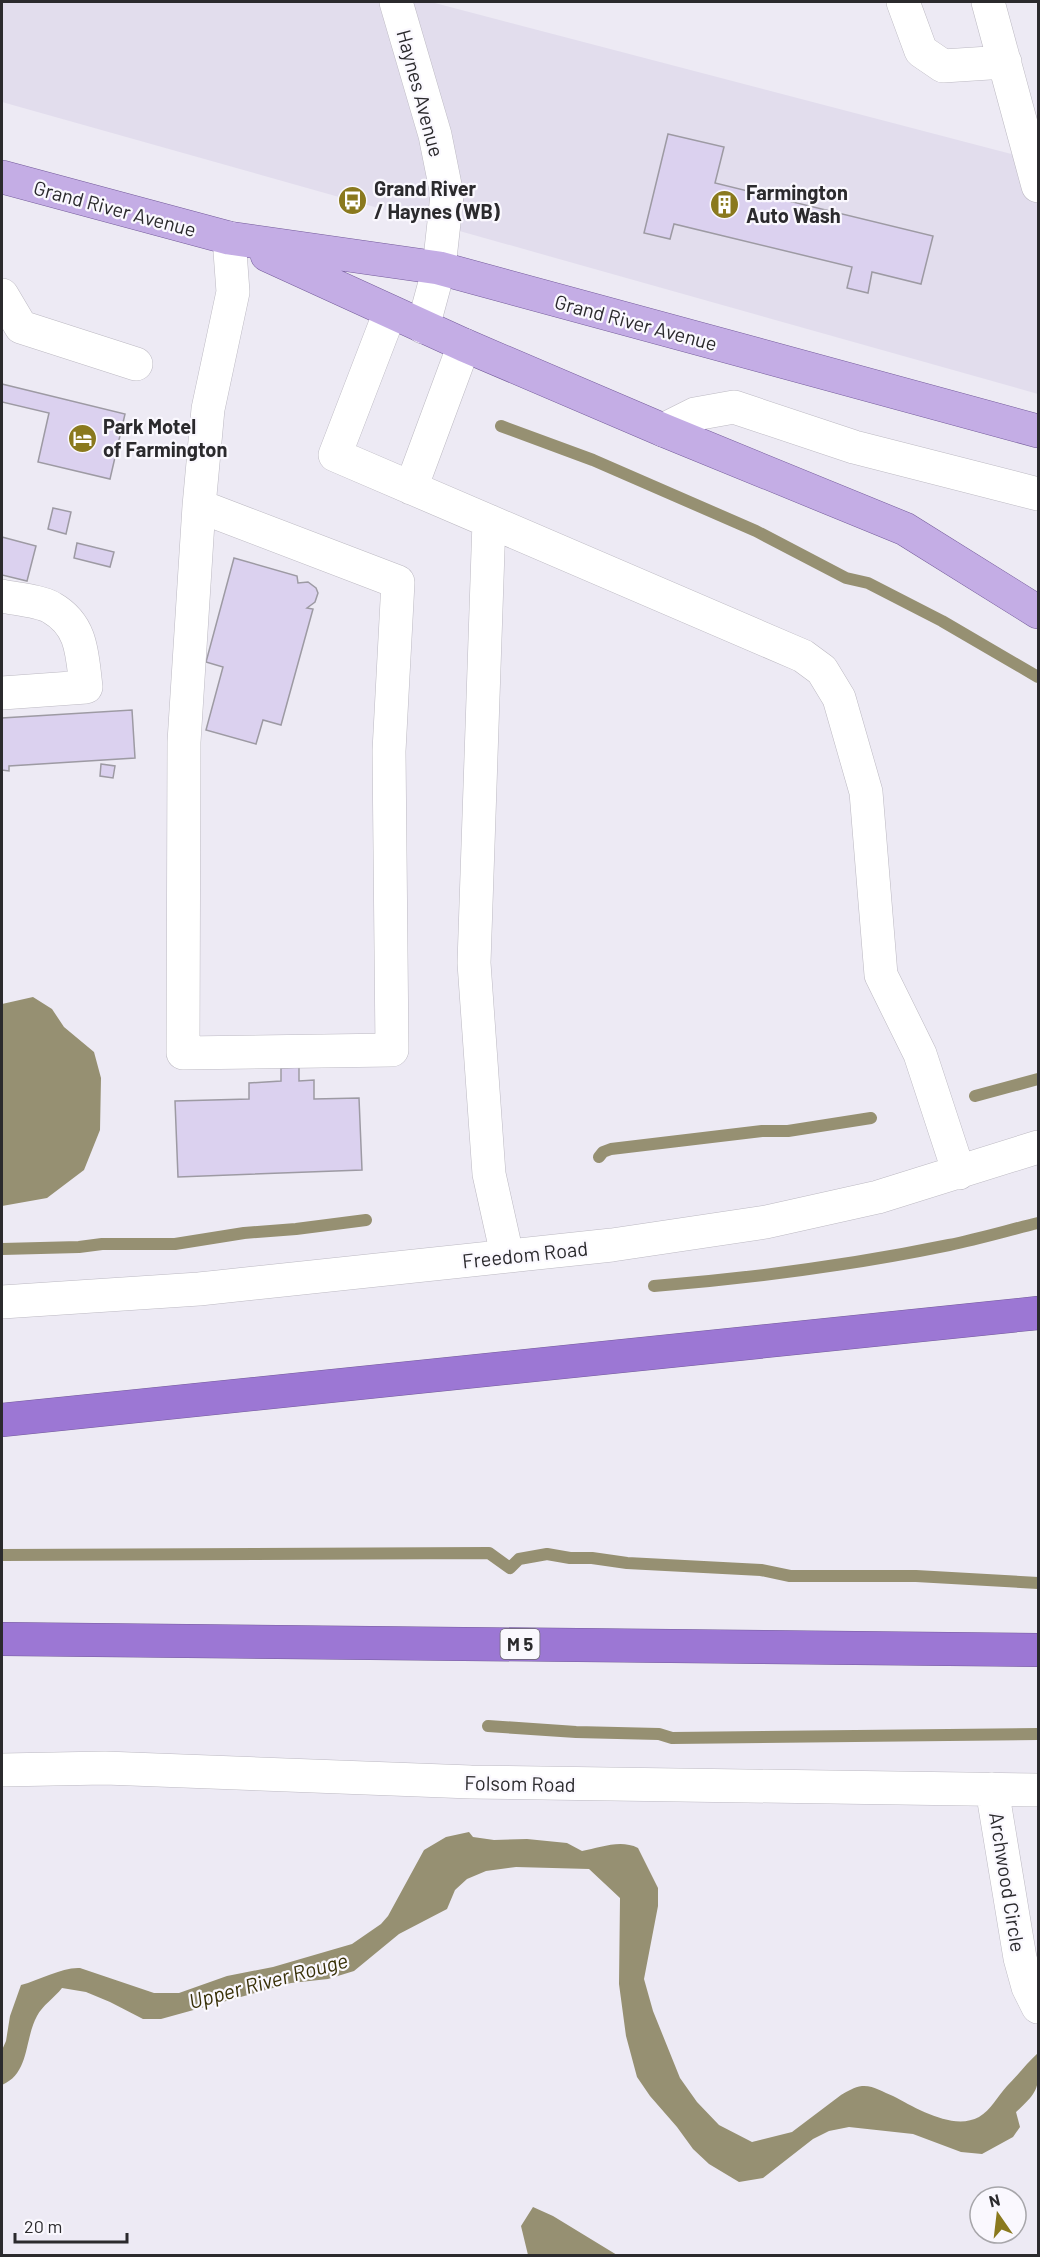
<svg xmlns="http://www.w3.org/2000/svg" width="1040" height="2257" font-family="Barlow,sans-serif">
<rect width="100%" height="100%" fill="#edeaf4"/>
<!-- built -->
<path fill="#e2dded" d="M2,2H431L1038,161V394L2,102Z"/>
<!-- water -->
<path fill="#969072" d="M33,997L52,1009L64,1027L94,1052L101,1078L100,1130L84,1170L47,1198L2,1206V1004Z
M469,1832L473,1837L494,1840L527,1839L567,1843L582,1851C600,1848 620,1839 638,1848L658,1888V1906L644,1979L653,2011L680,2078L697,2102L719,2125L752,2142L792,2132L841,2095C848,2091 854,2087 862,2086C873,2085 883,2092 893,2096C916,2108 953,2131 979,2117C991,2110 997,2097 1007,2086C1017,2076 1027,2063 1038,2053C1039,2088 1040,2090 1016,2112L1020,2127L1013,2137L982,2154L961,2152L913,2134L849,2127L829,2131L813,2139L763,2178L739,2182L709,2164L693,2149L677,2127L650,2096L637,2077L626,2036L619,1984L620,1898L589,1869L516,1867L486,1871L467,1879L455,1890L447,1909L399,1934L354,1971L328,1979L291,1983L161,2019H143L110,2002L86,1992L62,1988C55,1997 42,2006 37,2016C24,2040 30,2073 2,2085V2050L6,2041L10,2016L21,1985C40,1980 62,1967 80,1968L154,1993H179L227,1976L273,1967L352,1944L381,1924L388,1916L424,1850L446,1837Z
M533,2207L553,2216L617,2255H528L521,2226Z"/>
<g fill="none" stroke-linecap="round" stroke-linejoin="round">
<!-- stream -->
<path stroke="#969072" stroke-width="12" d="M501,426L593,460L756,531L846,578L868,583L942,621L1038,677
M975,1096L1038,1079
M599,1157L603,1152L611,1149L762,1131H788L871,1118
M2,1249L79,1247L102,1244H175L244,1233L296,1229L366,1220
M654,1286C753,1278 852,1265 949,1245C979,1239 1009,1230 1038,1223
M2,1555L489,1553L510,1568L519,1559L547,1554L570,1558H592L627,1563L761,1570L790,1576H916L1038,1583
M488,1726L576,1732L659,1734L672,1738L1038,1734"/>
</g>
<!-- building -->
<path fill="#dbd1ef" stroke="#9d9aa3" stroke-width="1.5" d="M668,134L724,147L715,183L933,236L921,284L872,272L868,293L847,288L852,267L674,224L670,239L644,233Z
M2,384L125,414L110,479L38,462L49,413L2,402Z
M53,508L71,512L66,534L48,529Z
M2,537L36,546L27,581L2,575Z
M77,543L114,552L110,567L74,558Z
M234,558L297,576L298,583L308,582L316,588L318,593L315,602L307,608L313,609L281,725L263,720L256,744L206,730L223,667L206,662Z
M132,710L135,758L9,766V771L2,770V718Z
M101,764L115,766L113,778L100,776Z
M299,1067V1081L314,1080V1099L359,1098L362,1170L178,1177L175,1101L249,1099V1083L281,1081V1068Z"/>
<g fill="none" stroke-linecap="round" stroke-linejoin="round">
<defs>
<path id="minor" d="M396,2L435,135L447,195L439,268L423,327
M903,2L921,51L943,66L1005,62
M988,2L1038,186
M2,295L21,327L136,364
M390,312L335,455L803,656L822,670L839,698L866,792L881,975L920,1054L959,1173
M663,430L695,414L734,407L854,447L1038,494
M411,488L464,345
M199,506L398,582L389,751L392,1050L183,1053L184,742L199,506L208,409L233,292L229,238
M489,521L474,963L489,1174L507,1255
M2,596C15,599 41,601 52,608C83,626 82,655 86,687L2,693
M2,1302L199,1289L612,1245L766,1222L878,1197L1038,1147
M2,1770L105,1768L471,1782L1038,1790
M992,1789L1020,1958L1028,1987L1038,2007"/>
<path id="major" d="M2,177L229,238L439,268L1038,431
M267,255L464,345L663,430L905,529L1038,612"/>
<path id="highway" d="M2,1420L1038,1313
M2,1639L1038,1650"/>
</defs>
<!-- minor casing -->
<use href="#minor" stroke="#bcb9c2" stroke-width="34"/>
<!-- major casing -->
<use href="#major" stroke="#745c9a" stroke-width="34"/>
<!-- highway casing -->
<use href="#highway" stroke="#745c9a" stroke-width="34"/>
<!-- minor -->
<use href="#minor" stroke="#fff" stroke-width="33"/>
<!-- major -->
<use href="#major" stroke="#c4ade5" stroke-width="33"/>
<!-- highway -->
<use href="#highway" stroke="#9c77d4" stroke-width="33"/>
</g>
<!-- icons -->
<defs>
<symbol id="bus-disc" viewBox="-11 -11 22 22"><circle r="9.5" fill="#8a791e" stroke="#faf8fe"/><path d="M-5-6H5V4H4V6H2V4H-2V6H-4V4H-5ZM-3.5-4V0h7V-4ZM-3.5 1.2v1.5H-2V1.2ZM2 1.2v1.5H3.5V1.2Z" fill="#fff"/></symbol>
<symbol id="building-disc" viewBox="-11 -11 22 22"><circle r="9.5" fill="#8a791e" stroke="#faf8fe"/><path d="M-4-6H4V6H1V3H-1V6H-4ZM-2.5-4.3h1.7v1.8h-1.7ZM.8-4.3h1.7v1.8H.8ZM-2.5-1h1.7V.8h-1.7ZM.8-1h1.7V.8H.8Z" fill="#fff"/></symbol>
<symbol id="hotel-disc" viewBox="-11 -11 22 22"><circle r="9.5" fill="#8a791e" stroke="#faf8fe"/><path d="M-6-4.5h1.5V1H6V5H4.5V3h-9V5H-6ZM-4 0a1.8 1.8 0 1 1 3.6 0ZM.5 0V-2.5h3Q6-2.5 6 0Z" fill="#fff"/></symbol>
</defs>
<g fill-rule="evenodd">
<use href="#bus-disc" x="336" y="184" width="33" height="33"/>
<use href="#building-disc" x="708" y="188" width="33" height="33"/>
<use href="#hotel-disc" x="66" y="422" width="33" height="33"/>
</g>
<g text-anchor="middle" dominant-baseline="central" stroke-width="4.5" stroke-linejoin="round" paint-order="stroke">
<!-- shield labels -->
<rect fill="#faf8fe" stroke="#69686c" stroke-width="1.5" x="500.5" y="1629" width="39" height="30" rx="4.5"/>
<g font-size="18" font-weight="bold" fill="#2b2a2d">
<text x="520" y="1644">M 5</text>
</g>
<!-- street labels -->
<g font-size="20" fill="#2b2a2d" stroke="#faf8fe">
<text transform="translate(421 93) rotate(75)">Haynes Avenue</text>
<text transform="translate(115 208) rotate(15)">Grand River Avenue</text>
<text transform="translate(636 322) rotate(15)">Grand River Avenue</text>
<text transform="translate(525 1254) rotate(-6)">Freedom Road</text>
<text transform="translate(520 1783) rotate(1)">Folsom Road</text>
<text transform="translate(1008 1882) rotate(81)">Archwood Circle</text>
</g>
<!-- poi labels -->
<g font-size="20" font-weight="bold" fill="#2b2a2d" stroke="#faf8fe" text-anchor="start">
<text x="374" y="188">Grand River<tspan x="374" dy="23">/ Haynes (WB)</tspan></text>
<text x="746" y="192">Farmington<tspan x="746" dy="23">Auto Wash</tspan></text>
<text x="103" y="426">Park Motel<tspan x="103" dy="23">of Farmington</tspan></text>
</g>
<!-- water labels -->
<g font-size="21" font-style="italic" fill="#383007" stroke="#faf8fe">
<text transform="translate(268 1980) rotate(-15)">Upper River Rouge</text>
</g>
</g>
<!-- border -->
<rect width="1040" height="2257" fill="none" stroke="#2b2a2d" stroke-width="6"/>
<!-- north arrow -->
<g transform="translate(998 2215) rotate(346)"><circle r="28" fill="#faf8fe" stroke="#a7a6aa" stroke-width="1.5"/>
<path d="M0-4.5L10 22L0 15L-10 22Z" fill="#8a791e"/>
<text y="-9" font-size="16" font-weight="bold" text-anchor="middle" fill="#2b2a2d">N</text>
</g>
<!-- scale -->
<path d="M15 2233v9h112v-9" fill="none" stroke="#2b2a2d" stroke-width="3"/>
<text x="24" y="2233" font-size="18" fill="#2b2a2d" stroke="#faf8fe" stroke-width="4.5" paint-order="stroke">20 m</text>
</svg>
